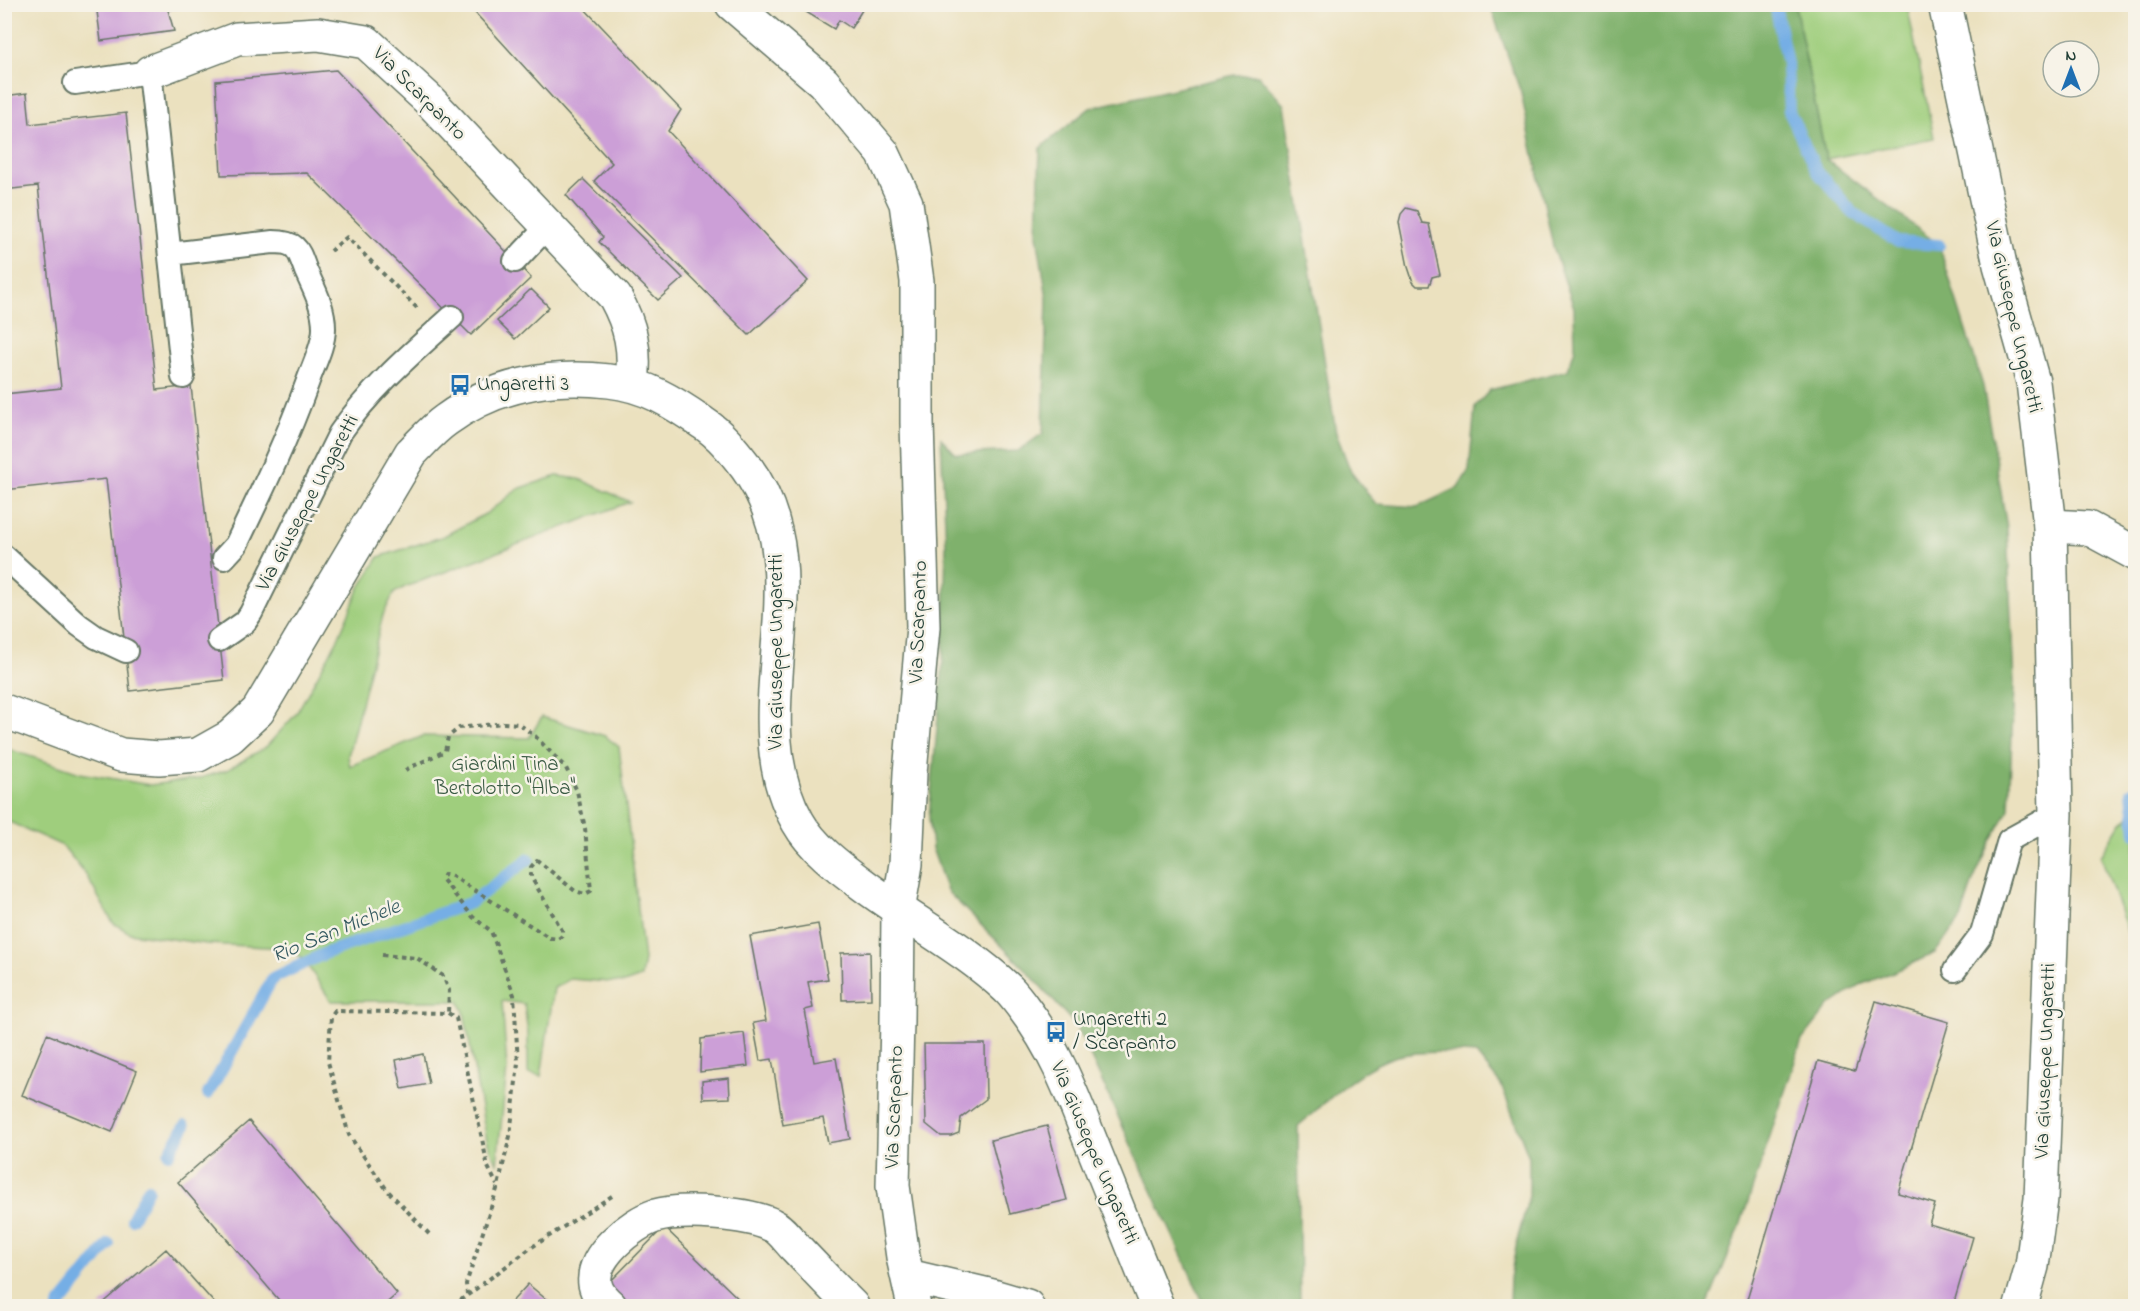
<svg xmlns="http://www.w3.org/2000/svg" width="2140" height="1311" font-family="'Indie Flower',sans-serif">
<rect width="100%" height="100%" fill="#f7f3e8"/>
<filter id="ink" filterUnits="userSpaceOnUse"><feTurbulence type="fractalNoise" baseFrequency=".0167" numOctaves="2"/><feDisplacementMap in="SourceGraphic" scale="12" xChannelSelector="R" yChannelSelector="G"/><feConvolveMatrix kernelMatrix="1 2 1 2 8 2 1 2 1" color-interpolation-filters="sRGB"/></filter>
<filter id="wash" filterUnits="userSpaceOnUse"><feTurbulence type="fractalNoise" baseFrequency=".008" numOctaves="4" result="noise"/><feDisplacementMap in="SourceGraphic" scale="24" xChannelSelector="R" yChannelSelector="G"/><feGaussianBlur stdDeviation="1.35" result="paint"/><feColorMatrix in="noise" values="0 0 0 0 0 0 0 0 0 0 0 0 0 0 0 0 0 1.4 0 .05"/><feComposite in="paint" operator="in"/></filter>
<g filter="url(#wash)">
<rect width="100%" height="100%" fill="#ebe1bf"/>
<!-- green -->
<path fill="#9fce7d" stroke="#5f8658" stroke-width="1.5" d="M1795,5H1907L1934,138L1826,159Z
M557,476L579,479L630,502L405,587L394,593L383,615L348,756L350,766L423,736L529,738L542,717L605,736L619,747L644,960L641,977L624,983L570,979L554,988L541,1076L528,1073V1033L524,1004L502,1001L507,1069L497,1163L487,1141L464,1012L459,1001H331L302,957L286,948L207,944L130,933L113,923L86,875L63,846L5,820V748L80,773L150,785L197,779L227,770L266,747L296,714L337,641L360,587L379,557L444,536L487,513L518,489Z
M2135,812V953L2101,856L2122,822Z"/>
<!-- forest -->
<path fill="#7fb16c" stroke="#4f7750" stroke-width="1.5" d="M1490,5H1795L1826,159L1939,245L1983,386L2007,528L2014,684L2009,809L1990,843L1973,881L1961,919L1935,953L1898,970L1860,985L1829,1006L1802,1040L1739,1229L1707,1306H1509L1510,1278L1518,1237L1529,1196V1157L1501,1085L1476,1054C1452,1052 1421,1050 1397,1056C1359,1067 1328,1101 1298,1126L1300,1306H1205L1077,1027L1027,971L947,891L932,848L929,817L943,662L946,546L941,438L956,454L1018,451L1043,433L1047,298L1037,235L1040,148L1090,108L1235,75H1258L1284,105L1336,433L1351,472L1376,504L1417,507L1458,488L1469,470L1475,407L1490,390L1568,370L1575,349L1574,308L1553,246L1521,93Z"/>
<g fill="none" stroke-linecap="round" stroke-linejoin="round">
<!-- stream -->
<path stroke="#74aee5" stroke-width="12" d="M1775,4L1787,64L1789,111L1816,170L1852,212L1898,242L1939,245
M2132,792L2136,833
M208,1094L273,978L326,953L470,903L529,859
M169,1153L185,1126
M132,1219L148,1189
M59,1306L109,1244"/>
</g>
<g id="blocks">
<!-- building -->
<path fill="#cc9fd7" d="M96,4H195V6L168,10L174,31L101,41Z
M467,4H580L681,110L668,131L808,281L749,335L594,181L612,163Z
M810,4H847L862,10L851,28L839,20L834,29L806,12Z
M336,70L531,278L471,335L307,173L221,175L216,81Z
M27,93L30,124L126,113L157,390L191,386L224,680L130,691L106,479L4,490V394L61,388L38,186L4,190V96Z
M583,179L683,278L658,300L599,242L603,237L566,195Z
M1406,208L1417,211L1422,223L1429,224L1440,275L1432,277L1429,286H1417L1413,282L1408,267L1399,222L1401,214Z
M531,289L549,307L515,339L497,321Z
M818,924L828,979L808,982L813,1008L805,1010L814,1062L836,1058L850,1139L828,1143L823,1118L783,1125L772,1059L760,1061L753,1023L766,1021L750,936Z
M870,952L871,999L842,1000L841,953Z
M1876,1001L1949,1022L1898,1193L1935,1204L1929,1224L1973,1237L1953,1306H1770L1747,1299L1818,1061L1855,1071Z
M744,1033L748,1066L700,1072L701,1039Z
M47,1034L137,1071L112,1132L22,1095Z
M924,1044H985L986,1099L961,1118L959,1133L951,1136H941L926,1124Z
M423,1054L429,1084L402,1089L396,1060Z
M729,1078L730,1098L703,1099L702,1081Z
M249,1121L397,1294L383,1306H284L178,1182Z
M1047,1126L1067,1200L1010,1214L991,1140Z
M664,1227L746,1306H626L606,1286Z
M166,1249L217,1306H100Z
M528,1284L554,1306H508Z"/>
</g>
</g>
<g filter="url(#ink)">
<use href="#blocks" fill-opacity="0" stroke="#667665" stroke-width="1.5"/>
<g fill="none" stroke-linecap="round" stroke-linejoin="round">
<defs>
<path id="service" d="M75,83L150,72L183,377
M170,254L273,242C298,242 298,250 306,271C314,289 324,307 324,328C324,345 314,364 308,381C288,437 262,491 236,545L224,558
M515,261L547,227
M4,556L79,625L96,637L126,651
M219,640L245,622L251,613L340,433C371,388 412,353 452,317
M1955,970L1982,934L2009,840L2056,814"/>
<path id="minor" d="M732,4L823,82L883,153L906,203L917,281V423L923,627L910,773L906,864L898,911L897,1021L893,1186L903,1257L914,1306
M150,72L237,39L318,34L366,42L429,100L615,297C631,326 636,350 632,383
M2050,526L2088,528L2136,554
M908,1276L993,1296L1027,1306
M610,1306C603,1300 597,1294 595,1284C591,1256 631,1224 655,1216C682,1208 747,1213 772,1225C781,1229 788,1240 795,1247C814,1267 833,1287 852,1306"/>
<path id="tertiary" d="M1945,4L2000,265L2033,382L2050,526L2056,814L2041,1199L2032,1266L2021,1306
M4,711L121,755L159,758L198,755L230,737L258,711L411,453C422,442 433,429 446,420C494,385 551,374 609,381C646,385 673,402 703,423C720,434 733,450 746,467C826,575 735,713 798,822C812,847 839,867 862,884C910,920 964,948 1008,989C1014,995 1020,1003 1025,1010C1058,1053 1075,1103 1095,1152C1116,1204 1136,1255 1157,1306"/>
</defs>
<!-- service casing -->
<use href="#service" stroke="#667665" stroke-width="26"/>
<!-- minor casing -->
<use href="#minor" stroke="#667665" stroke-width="36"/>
<!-- tertiary casing -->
<use href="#tertiary" stroke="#667665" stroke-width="36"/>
<!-- path -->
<path stroke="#667665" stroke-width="4" stroke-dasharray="4.5 4.5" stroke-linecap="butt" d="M330,251L347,237L417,308
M405,770L445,751L448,737L459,728L504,723L519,724L535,736L566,768L577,791L585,828L591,891L585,894L575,891L537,860L531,867V877L562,930V936L558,939L550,938L452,876L445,874L442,879L473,917L491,931L514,995L518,1063L510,1136L498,1186L466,1284L467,1294
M382,955L417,958L443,976L449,990L448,1013
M429,1234L387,1190L349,1135L328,1062L331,1017L335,1011L448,1013L456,1018L488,1167L497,1185
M453,1306L532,1247L612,1196"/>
<!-- service -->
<use href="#service" stroke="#fff" stroke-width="22"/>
<!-- minor -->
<use href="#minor" stroke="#fff" stroke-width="33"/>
<!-- tertiary -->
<use href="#tertiary" stroke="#fff" stroke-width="33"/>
</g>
</g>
<!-- icons -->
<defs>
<symbol id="bus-bare" viewBox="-9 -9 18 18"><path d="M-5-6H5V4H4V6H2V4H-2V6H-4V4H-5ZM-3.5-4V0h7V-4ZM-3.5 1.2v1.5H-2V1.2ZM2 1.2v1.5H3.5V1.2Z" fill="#1f6fb2" stroke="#f7f3e8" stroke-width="2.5" paint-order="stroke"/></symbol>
</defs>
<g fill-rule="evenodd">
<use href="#bus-bare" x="445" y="370" width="30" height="30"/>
<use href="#bus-bare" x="1041" y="1017" width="30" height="30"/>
</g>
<g text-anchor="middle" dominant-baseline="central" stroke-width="5" stroke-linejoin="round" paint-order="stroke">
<!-- street labels -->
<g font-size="21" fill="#1f3d34" stroke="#f7f3e8">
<text transform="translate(419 94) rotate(45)">Via Scarpanto</text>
<text transform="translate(2013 317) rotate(77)">Via Giuseppe Ungaretti</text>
<text transform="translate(308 503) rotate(-62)">Via Giuseppe Ungaretti</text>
<text transform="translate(919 622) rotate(-88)">Via Scarpanto</text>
<text transform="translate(777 652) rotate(-90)">Via Giuseppe Ungaretti</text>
<text transform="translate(2046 1061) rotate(-88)">Via Giuseppe Ungaretti</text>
<text transform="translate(895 1107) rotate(-88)">Via Scarpanto</text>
<text transform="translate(1094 1153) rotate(67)">Via Giuseppe Ungaretti</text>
</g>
<!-- poi labels -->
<g font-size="21" fill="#1f3d34" stroke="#f7f3e8" text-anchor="start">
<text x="477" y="385">Ungaretti 3</text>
<text x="1073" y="1020">Ungaretti 2<tspan x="1073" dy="24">/ Scarpanto</tspan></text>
</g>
<!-- park labels -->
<g font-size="21" fill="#395a43" stroke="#f7f3e8">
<text x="505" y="765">Giardini Tina<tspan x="505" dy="24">Bertolotto "Alba"</tspan></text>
</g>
<!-- water labels -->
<g font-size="22" font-style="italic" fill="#345960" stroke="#f7f3e8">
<text transform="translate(336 932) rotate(-22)">Rio San Michele</text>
</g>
</g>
<!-- margin -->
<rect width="2140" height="1311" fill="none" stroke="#f7f3e8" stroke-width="24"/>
<!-- north arrow -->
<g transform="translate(2071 69)"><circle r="28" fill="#f7f3e8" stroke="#a1aaa0" stroke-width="1.5"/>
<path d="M0-4.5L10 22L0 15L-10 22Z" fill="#1f6fb2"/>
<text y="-9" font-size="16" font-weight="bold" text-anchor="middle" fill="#1f3d34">N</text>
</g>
</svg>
